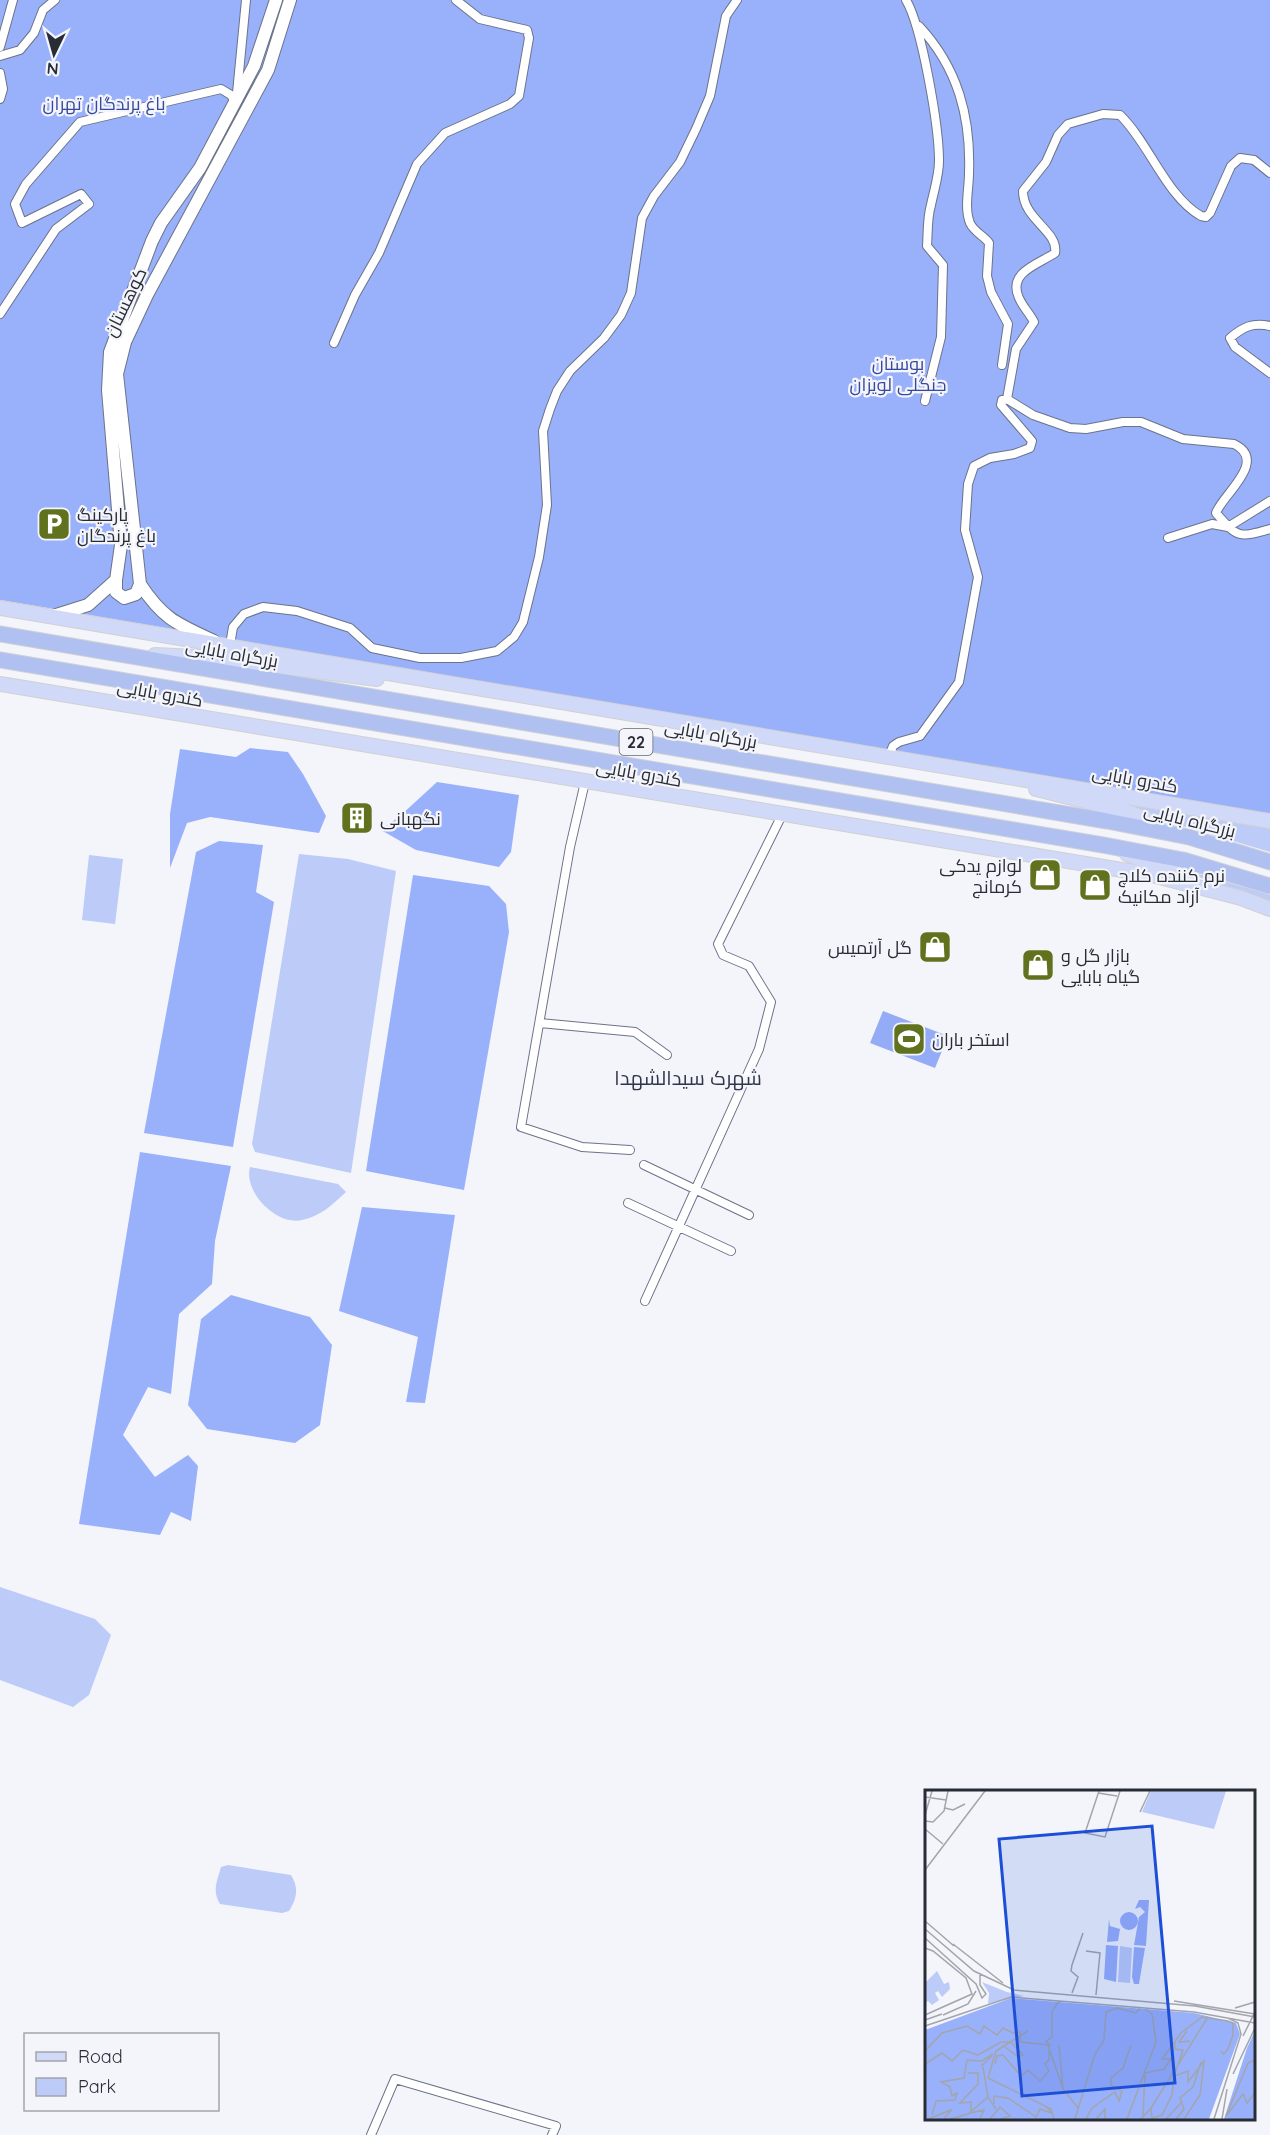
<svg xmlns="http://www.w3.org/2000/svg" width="1270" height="2135" font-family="Quicksand,Cairo,sans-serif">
<rect width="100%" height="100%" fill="#f4f5fb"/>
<!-- green -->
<path fill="#bccbf7" d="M1067,787L1270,824V852L1101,802Z
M299,854L348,859L396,871L351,1173L255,1152L252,1144Z
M89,855L123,859L115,924L82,920Z
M1167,865L1265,893L1270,895V904Z
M250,1167L338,1184L346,1192C332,1205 321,1216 302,1220C277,1226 243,1192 250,1167Z
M0,1587L95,1619L111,1635L89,1695L73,1707L0,1680Z
M228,1865L291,1875C299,1888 297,1898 289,1911L282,1913L220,1904C212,1891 217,1881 221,1867Z"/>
<!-- forest -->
<path fill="#99b0fa" d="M0,0H1270V815L0,600Z
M250,748L288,752L303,774L326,816L319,833L210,817L187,823L170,868V814L180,749L236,757Z
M437,782L519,795L511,852L499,867L416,850L381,830L400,816Z
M219,841L263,845L256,892L274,902L233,1147L144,1133L196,852Z
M413,875L489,886L506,904L509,932L464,1190L366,1171Z
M140,1152L231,1166L215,1241L212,1284L179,1314L171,1394L148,1387L123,1435L155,1477L188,1455L198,1466L191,1521L171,1512L160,1535L79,1524Z
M362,1207L455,1215L425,1403L406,1402L418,1337L339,1311Z
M231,1295L310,1317L332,1345L320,1425L295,1443L207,1429L188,1405L201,1319Z"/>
<!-- water -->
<path fill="#94abf5" d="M883,1011L948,1036L935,1068L870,1043Z"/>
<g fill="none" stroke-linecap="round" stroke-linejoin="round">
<defs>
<path id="street" d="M906,0C922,27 939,127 939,161C939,176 934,190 931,205C927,218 928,233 927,246L943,265L941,337L925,401
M919,26C958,68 971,117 969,173C969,189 964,208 970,223C974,232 984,236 989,243L987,276L991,292L1008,324L1002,365
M0,47L13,0
M0,56L20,50L34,33L43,10L55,0
M0,73L3,89L0,99
M237,93L246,0
M0,314L56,229L89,204L81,194L22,223L15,204L26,184L80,122L221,89L231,95L235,102
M1270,326C1253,322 1243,327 1230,338L1235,347L1270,373
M334,343L355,295L379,253L417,164L445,133L510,104L519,96L529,38L527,30L480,19L456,0
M1007,399L1016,349L1034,322C1030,314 1023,307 1019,298C1007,272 1039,264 1055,253C1059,231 1023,220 1023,191L1046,162L1058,135L1068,124L1103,114L1120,115C1149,143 1166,196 1201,216L1206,217L1210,213L1231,166L1240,158L1254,160L1270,173
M1168,538L1212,524L1228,527L1270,501
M230,645L233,627L244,614L263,607L297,611L350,628L372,648L420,658H461L497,651L514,637L523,622L539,557L547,505L543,431L550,409L557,391L570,371L604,338L621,315L631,293L642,218L654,196L680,162L696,129L710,96L726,16L737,0
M889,756L893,746L899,742L920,736L959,682L978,577L965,530L968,484L974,466L990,458L1014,454L1030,448L1032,441L1001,405L1002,400L1007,399L1033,415L1070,428L1086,429L1123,422H1141L1183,439L1234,444C1269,461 1222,495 1216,513C1238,538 1238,538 1270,529
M585,782L570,847L521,1127L582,1147L630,1150
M540,1023L635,1032L667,1055
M644,1165L749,1215
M628,1203L731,1251
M645,1301L759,1049L771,1002L749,966L723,955L718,944L782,815
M371,2135L395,2079L556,2126L552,2135"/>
<path id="secondary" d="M116,580V592L124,598L136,594L140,584
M53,616L88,605L116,580L121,545L108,390L110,352L152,241L161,223L200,168L254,66L276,0
M214,641C177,624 163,619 140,584L117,374L125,342L147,295L268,70L290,0"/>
<path id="primary" d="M0,608L1270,821
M155,655L217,658L377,679
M0,684L1152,875L1241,898L1270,909
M1036,789L1125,811L1170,829
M1127,854L1180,874"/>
<path id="highway" d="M0,634L1107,821L1189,837L1270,862
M0,660L1103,845L1183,860L1270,886"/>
</defs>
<!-- street casing -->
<use href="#street" stroke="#6b7389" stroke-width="10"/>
<!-- secondary casing -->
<use href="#secondary" stroke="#6b7389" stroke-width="14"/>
<!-- primary casing -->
<use href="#primary" stroke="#d0d1d3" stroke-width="16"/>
<!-- highway casing -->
<use href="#highway" stroke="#d0d1d3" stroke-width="17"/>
<!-- street -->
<use href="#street" stroke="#fff" stroke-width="8"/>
<!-- secondary -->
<use href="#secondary" stroke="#fff" stroke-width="12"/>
<!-- primary -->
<use href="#primary" stroke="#d0d9f7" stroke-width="14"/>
<!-- highway -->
<use href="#highway" stroke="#b0c0f1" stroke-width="15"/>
</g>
<!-- icons -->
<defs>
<symbol id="parking-square" viewBox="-11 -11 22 22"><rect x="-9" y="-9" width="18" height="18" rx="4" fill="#61721f" stroke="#f4f5fb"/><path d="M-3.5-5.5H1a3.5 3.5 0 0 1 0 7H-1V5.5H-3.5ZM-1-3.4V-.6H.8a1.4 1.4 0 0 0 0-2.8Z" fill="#fff"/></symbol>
<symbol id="building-square" viewBox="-11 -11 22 22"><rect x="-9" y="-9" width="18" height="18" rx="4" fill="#61721f" stroke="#f4f5fb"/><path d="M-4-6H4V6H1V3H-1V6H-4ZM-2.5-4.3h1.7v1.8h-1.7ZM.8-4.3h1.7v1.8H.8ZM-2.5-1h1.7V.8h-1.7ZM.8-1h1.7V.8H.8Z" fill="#fff"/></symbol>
<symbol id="shop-square" viewBox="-11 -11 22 22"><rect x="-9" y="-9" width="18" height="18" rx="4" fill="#61721f" stroke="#f4f5fb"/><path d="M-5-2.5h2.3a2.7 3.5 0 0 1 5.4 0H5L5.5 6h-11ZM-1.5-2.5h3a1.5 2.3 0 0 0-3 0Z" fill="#fff"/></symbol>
<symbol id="stadium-square" viewBox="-11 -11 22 22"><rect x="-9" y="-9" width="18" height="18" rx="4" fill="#61721f" stroke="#f4f5fb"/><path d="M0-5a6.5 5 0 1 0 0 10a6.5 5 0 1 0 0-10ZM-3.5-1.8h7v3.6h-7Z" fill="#fff"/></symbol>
</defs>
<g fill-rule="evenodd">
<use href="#parking-square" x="35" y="505" width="38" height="38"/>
<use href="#building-square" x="338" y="799" width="38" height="38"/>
<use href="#shop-square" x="1026" y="856" width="38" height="38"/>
<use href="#shop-square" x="1076" y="866" width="38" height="38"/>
<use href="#shop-square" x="916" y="928" width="38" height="38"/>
<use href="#shop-square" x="1019" y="946" width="38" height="38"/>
<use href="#stadium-square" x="890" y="1020" width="38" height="38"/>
</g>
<g text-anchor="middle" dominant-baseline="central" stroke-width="4.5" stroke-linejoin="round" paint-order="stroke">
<!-- shield labels -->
<rect fill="#f4f5fb" stroke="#656870" stroke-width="1.5" x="619.5" y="729" width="33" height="26" rx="4.5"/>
<g font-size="16" font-weight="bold" fill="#282c35">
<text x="636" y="742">22</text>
</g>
<!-- park labels -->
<g font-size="18" fill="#37499f" stroke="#f4f5fb">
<text x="104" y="103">باغ پرندگان تهران</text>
<text x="898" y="363">بوستان<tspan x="898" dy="21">جنگلی لویزان</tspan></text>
</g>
<!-- street labels -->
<g font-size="18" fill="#282c35" stroke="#f4f5fb">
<text transform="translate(125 302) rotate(-64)">کوهستان</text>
<text transform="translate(232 653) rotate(10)">بزرگراه بابایی</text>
<text transform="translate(160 693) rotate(10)">کندرو بابایی</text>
<text transform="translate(711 734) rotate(10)">بزرگراه بابایی</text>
<text transform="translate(639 773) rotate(10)">کندرو بابایی</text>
<text transform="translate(1135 779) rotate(10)">کندرو بابایی</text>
<text transform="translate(1190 820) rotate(14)">بزرگراه بابایی</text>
</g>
<!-- poi labels -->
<g font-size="18" fill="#282c35" stroke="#f4f5fb" text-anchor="start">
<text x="77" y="514">پارکینگ<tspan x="77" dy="21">باغ پرندگان</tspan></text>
<text x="380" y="818">نگهبانی</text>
<text x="1022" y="865" text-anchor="end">لوازم یدکی<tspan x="1022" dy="21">کرمانج</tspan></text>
<text x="1118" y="875">نرم کننده کلاچ<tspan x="1118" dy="21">آزاد مکانیک</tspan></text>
<text x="912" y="947" text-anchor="end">گل آرتمیس</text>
<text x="1061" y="955">بازار گل و<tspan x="1061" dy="21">گیاه بابایی</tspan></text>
<text x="932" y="1039">استخر باران</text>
</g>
<!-- neighbourhood labels -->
<g font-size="20" fill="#30374b" stroke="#f4f5fb">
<text x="688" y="1077">شهرک سیدالشهدا</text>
</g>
</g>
<!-- overview -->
<g transform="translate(925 1790)">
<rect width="330" height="330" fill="#f4f5fb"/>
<path d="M226,1H301L289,39L217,22ZM195,156L207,158L205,193L193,192ZM12,181L19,194L24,192L25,199L17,207L13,201L10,203L14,210L7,215L3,211L0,213V193ZM57,192L82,202L99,206L63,214L64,203Z" fill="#bccbf7"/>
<path d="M214,110H224L221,156L209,155L214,127L220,122L215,117L210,119ZM195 131a9 9 0 1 1 18 0a9 9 0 1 1-18 0ZM184,129L185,136L195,139L193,151L182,152ZM181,155L193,156L191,192L179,189ZM209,157L220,158L214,194H209L207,187ZM86,208L269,223L311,233L315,244L284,329H0V240ZM330,241V329H299L322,258Z" fill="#99b0fa"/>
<path fill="none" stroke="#a2a5ac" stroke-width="1.5" d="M174,1L160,43L180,47L195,1M173,3L192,6M0,7L21,10M20,18L28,20L40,14M215,22L225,1M0,25L7,1M0,31L8,32L19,21L23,1M0,39L18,54M0,80L60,1M0,131L29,156M0,139L49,181L89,200L270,216L330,227M0,148L51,194L57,208L61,204L55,195V183M28,154L78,193M0,158L8,161L41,188L47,204L0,225M161,161L175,163L171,205M147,203L153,187L146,181L147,175L158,143M249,211L330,224M310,218L330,212M18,225L43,214L51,201M0,230L17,224M0,236L86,207L269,222L330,233M103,241L71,261L63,288L126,319L129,329M262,241L254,252L265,251M318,246L330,222M134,255L138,299L153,318M0,261L17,243L42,236L55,244L59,236L72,245L78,238L88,243L95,242V252L125,255L121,251L127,247V221L134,211M125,261L138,299M330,270L323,273L301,326L318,304L322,313L330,303M0,274L17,263L27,271L38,260L53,265L76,252H86L98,265L93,267L80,257M59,274L56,276L67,266M70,274L72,266L78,265L96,286L103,280L115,291L124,281L120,274L124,270V256M58,277L63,307M43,283H53V294L35,313L46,312V321M308,284L330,238M249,286L258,260L250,259V252M69,314V306L83,308L111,327L115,319L126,323L122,317M226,318L283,227M45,323L59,320L55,329M7,325L11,311L30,310L32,303L27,306L25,297L16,292L39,288L42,270L57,271L68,264M218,326L220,283L239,279L246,269H237L256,243L277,227L303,231L308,233V245L303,259L299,264L296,261M3,329L26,320L19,329M25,329L43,324L63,307L71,319M65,329L75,317L85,326L76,329M150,329L170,264L179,250L181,222L192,218L211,223L215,218M161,329L167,318L190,302L194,311L197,301L186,295V288L198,278L206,255M171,329L180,319V329M202,329L231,252L227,224L220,219M216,329L226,318L227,328L237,325L247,305L249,286L263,281V292L279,271L275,305L259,329M241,329L257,312M251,329L259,319L255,308L268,297L276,272M289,329L316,244L313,233L303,228M297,329L302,299"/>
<path fill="#1d4ed8" fill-opacity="0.15" stroke="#1d4ed8" stroke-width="3" d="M227,36L250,293L97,306L74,49Z"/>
<rect width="330" height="330" fill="none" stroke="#282c35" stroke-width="3"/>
</g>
<!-- legend -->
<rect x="24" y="2033" width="195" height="78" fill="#f4f5fb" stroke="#a2a5ac" stroke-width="1.5"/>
<rect x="36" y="2052" width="30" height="9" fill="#d0d9f7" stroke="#a2a5ac" stroke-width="1.5"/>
<text x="78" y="2063" font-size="18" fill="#282c35">Road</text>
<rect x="36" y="2078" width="30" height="18" fill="#bccbf7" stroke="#a2a5ac" stroke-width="1.5"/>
<text x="78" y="2093" font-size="18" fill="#282c35">Park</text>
<!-- north arrow -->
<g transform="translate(54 54) rotate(185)" stroke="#f4f5fb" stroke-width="4.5" paint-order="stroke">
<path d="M0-4.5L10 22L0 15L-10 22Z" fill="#282c35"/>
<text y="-9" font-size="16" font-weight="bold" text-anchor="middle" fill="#282c35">N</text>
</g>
</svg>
